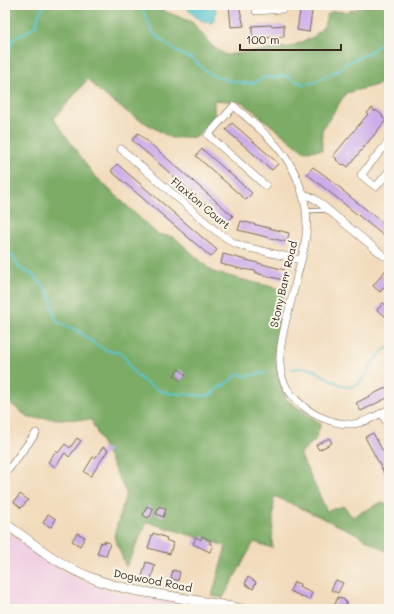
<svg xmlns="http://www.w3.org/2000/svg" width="394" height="614" font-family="Mali,sans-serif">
<rect width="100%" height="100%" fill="#fbf7ec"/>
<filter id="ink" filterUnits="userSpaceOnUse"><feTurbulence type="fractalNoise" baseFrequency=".025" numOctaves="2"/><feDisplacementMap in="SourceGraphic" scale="8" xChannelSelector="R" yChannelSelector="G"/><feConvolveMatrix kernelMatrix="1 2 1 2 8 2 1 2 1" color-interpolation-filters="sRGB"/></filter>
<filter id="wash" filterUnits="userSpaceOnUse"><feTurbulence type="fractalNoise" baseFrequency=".012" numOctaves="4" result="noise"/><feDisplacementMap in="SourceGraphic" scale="16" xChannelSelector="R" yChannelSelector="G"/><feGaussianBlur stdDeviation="0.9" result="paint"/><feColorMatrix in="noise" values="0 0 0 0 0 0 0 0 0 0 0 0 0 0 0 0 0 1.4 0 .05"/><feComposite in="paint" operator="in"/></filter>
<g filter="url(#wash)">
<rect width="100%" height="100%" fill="#f2dbbc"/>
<!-- built -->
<path fill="#f1d0e3" d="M5,530L60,569L77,578L105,589L131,596L213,609H5Z"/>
<!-- forest -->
<path fill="#7bac66" stroke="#5b6b42" d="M5,5H162L164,11L192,22L212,46L226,55L290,47L313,37L324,26L327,15L331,12L334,11L347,12L365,6L382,5L389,11V83L381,84L346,93L322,130V150L303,151L242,102L214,100V117L197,137L171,138L130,114L100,92L88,79L54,119L93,174L157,234L174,237L213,272L284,290L275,358L286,399L321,424L315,440L300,454L327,511L344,506L352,517L380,503L389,504V553L355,533L274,496L272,548L254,542L223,598L212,596L226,546L147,522L126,567L114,536L126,493L91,420L29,418L6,400L5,392Z"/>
<!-- water -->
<path fill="#57c5cd" stroke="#497876" d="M186,5H215L216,14L213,22L210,23C201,22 189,13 186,5Z"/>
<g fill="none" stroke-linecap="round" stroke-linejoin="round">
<!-- stream -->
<path stroke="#57c5cd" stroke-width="2" d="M141,5L145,15L154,34L171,47L181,54L191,58L210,74L230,81L243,83H254L260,79L267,77L275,78L282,76L289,77L298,82L304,84L315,82L341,69L345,64L369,53L383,42H389
M5,60C9,53 10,46 13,39L27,32L36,25L40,11L44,5
M5,248L14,258L19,268L33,275L48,292L52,302V307L57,322L80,332L96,345L105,350L120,353L126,359L130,367L134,373L142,380L158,390L169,393L205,396L212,394L218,388L225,385L235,376L240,374L245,376L266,373
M292,369C299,368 304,367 311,369C324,373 342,391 355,386C364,383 370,365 377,357C380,353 385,350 389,347"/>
</g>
<g id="blocks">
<!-- building -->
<path fill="#ccade9" d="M229,5H240V10L244,26L231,27Z
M301,5H313L309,32L297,30Z
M271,25L273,26L284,25V37L259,38V39H252V26Z
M372,108L375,112L376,110L383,116L382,117L386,120L348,167L344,164L343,165L336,160L337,159L333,156L368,114L367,113Z
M232,123L278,163V164L272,170L226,130Z
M138,133L233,216L227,223L132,140Z
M202,149L252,193L246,200L196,156Z
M117,164L217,250L211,257L111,171Z
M313,167L323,174L343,190V191L389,228V240L307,174Z
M241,221L289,233L287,242L238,230Z
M223,254L285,270L283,280L259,274V273H256V271L241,269L221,264Z
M389,266V281L380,292L373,286Z
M383,303L389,307V319L377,310Z
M179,369L186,375L181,381L174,375Z
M389,386V397L361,411L356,403Z
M373,433L389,462V482L365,437Z
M77,438L81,441L69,457L65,453L55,467L48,462L56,451L58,453L65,444L70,448Z
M329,438L332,443L319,450L316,445Z
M103,447L108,450L91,476L84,472L93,457L95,458Z
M20,494L28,500L21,508L14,502Z
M147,506L153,509L150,517L149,516L148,518L143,515Z
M159,506L166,509L163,517L156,514Z
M48,514L56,519L51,527L43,523Z
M77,533L85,537L80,546L72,541Z
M153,533L167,538L166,540L173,543L170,554L148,548Z
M202,536L211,541L209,543L213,545L210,552L193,544L196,537L201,540Z
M104,541L110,543L106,556L97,554L101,542L104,543Z
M146,562L155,565L151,579L142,577Z
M173,570L180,572L178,581L171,578Z
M248,577L256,582L253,589L245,584Z
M336,580L343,583L338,593L331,590Z
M294,582L300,584L299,587L312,593L309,600L290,591Z
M338,597L345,600L344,601L347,602L345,605L355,609H333Z"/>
</g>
</g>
<g filter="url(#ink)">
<use href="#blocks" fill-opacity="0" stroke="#7b6855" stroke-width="1"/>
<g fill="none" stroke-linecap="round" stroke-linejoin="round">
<defs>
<path id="service" d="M306,211L327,210"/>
<path id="minor" d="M256,5V11L283,9V5
M389,141L361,175L376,187L389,171
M121,149L216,231L234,243L245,247L301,260
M266,186L208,135L234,106C270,138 298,159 306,210C309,233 303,255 297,276C294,291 290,306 286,320C282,338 277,358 282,377C287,394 303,408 318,416C350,430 360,425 389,409
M302,193L315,199L384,256
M382,413L389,427
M5,474L36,433"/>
<path id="tertiary" d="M5,523C33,544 60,566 92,578C117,588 143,592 169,596C193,600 217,604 241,609"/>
</defs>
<!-- service casing -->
<use href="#service" stroke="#7b6855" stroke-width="5"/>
<!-- minor casing -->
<use href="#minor" stroke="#7b6855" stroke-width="8"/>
<!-- tertiary casing -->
<use href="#tertiary" stroke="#7b6855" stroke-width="10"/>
<!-- service -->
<use href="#service" stroke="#fff" stroke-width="3.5"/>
<!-- minor -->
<use href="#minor" stroke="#fff" stroke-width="7"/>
<!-- tertiary -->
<use href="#tertiary" stroke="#fff" stroke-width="9"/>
</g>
</g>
<g text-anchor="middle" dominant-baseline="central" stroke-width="4" stroke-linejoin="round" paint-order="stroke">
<!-- street labels -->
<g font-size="11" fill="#3b2a1e" stroke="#fbf7ec">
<text transform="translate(201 203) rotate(40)">Flaxton Court</text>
<text transform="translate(283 284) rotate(-77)">Stony Barr Road</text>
<text transform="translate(153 580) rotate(11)">Dogwood Road</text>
</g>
</g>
<!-- margin -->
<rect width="394" height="614" fill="none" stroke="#fbf7ec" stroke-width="20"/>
<!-- scale -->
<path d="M240 44v6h101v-6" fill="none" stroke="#3b2a1e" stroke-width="2"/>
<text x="246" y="44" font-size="12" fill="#3b2a1e" stroke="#fbf7ec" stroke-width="3" paint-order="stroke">100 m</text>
</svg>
